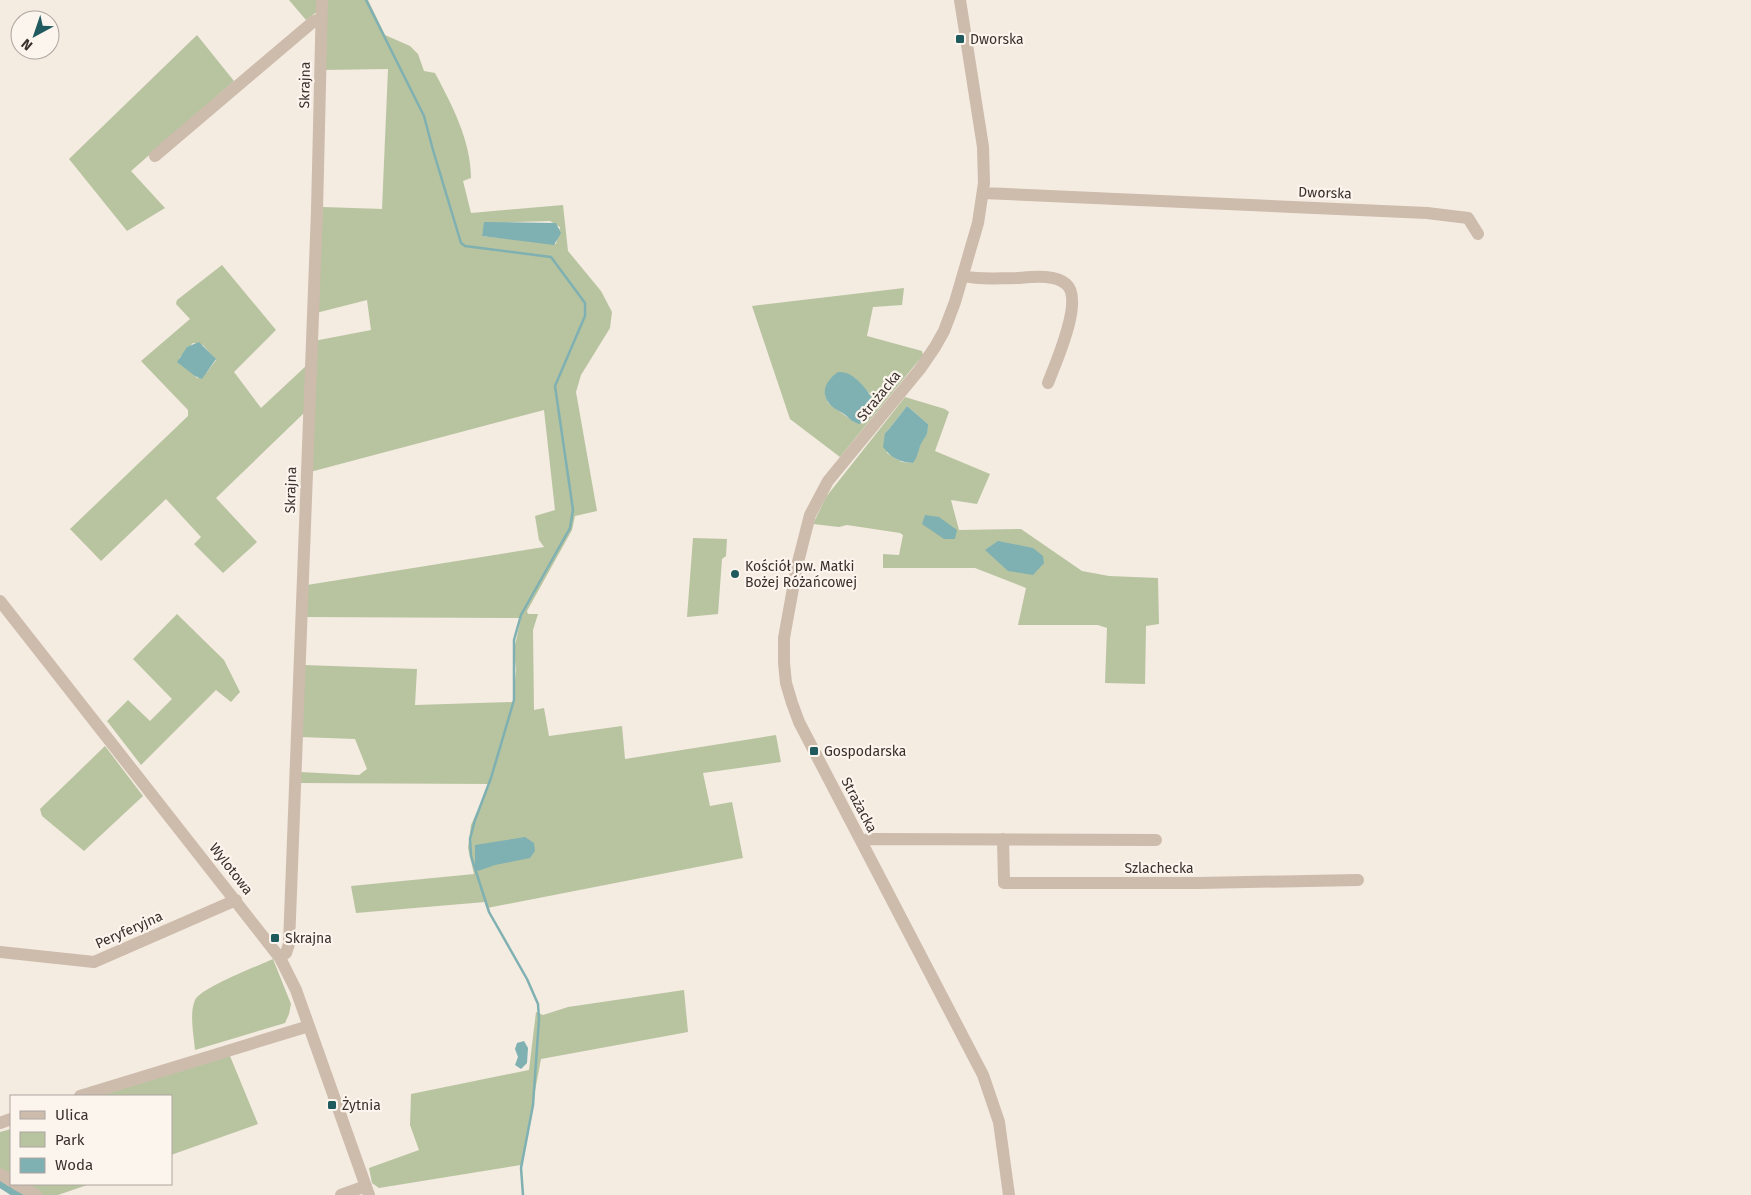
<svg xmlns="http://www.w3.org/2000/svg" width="1751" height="1195" font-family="'Fira Sans',sans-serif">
<rect width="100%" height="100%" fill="#f4ebe1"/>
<!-- green -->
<path fill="#b8c4a0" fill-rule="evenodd" d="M289,0H318V11L306,20Z
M321,0H368L385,35L410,46L418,54L424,71L435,73C452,105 471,141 471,178L463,181L471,213L563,205L568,251L601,291L612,312L610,328L581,375L576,392L597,511L575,516L572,530L527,611L528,614H538L533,630L534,710L544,708L549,736L622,726L625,759L776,735L781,762L703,773L710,806L732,802L743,858L487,908L485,902L356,913L351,886L474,874L468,848L471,825L490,784L300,783V772L359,775L367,769L355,739L300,737L304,665L417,669L415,705L513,702L516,670L514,650L521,618L306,617L307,585L544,547L539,540L535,516L555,510L544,410L310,472L312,412L303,414L216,498L257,542L223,573L194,544L201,537L166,499L101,561L70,529L188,416V410L141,361L190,319L176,304L177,300L222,265L276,330L234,372L261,408L307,365L314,341L371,330L367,300L316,313L323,207L382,209L388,69L324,70ZM550,221L560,227L556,244L482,236L485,223ZM193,343L203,345L216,360L207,372L197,378L179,358Z
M197,35L234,81L131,171L165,208L127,231L69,159Z
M904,288L902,305L873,307L867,336L922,351L923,355L840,457L790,419L752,306ZM855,378L870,394V414L860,423L854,422L828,403L825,395Z
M905,397L945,409L949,412L935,451L990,474L977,504L951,500L959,530L1021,529L1082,571L1109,576L1158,578L1159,624L1146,626L1145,684L1105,683L1107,628L1098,625H1018L1026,588L975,568H883V554L899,555L903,535L900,533L847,525L839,527L813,524L826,497ZM907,406L928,424C928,434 926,436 921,443C918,449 916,457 913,463L902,462L887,453L885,433L889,429Z
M693,538L727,539L726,556L722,559L718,614L687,617Z
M177,614L224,660L240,692L231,702L216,690L141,765L107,721L128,700L150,721L172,699L133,659Z
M105,746L143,796L84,851L42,816L40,809Z
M273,959L291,1004L289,1014L285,1023L195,1050C194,1036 189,1014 195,1000C202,987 258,966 273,959Z
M684,990L688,1032L541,1059L521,1165L379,1188L372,1183L369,1168L419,1150L410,1125L411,1094L529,1070L536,1012L543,1015L568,1007Z
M230,1056L258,1124L171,1155V1096H99Z
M11,1129V1178L0,1171V1132Z
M21,1184H90L58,1195H39Z"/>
<!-- water -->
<path fill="#7fb0b2" d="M484,222L556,223L561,233L554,245L482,236Z
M199,342L216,359L202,379L195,376L177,362L187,347Z
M838,372C840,372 843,372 846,373C855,375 873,394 873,404C873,412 865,418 860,424C853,423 849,418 844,414C839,411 831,407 828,402C820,390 828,379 838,372Z
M907,406L928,424C928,436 926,435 921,444C918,450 918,457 913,463C900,462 891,458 883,447L885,433L889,429Z
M925,515L939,517L957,530L955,539H944L922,524Z
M998,541L1033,548L1043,556L1044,563L1033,575L1008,571L985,550Z
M525,837L534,843L535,851L530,858L495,865L478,871L475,868V845Z
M524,1041L528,1048L527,1063L521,1069L515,1065L518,1057L515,1049L517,1043Z"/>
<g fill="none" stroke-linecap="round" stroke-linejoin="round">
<!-- stream -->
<path stroke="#7fb0b2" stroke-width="2.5" d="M366,0L424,116L433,150L461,243L465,246L551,257L585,303V316L555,386L573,510L570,528L521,615L514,640V700L491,778L475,820L470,839L471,856L489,912L527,979L538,1004L539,1019L533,1105L521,1168L523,1195"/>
<!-- canal -->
<path stroke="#7fb0b2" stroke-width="9" d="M0,1183L19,1195"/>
<!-- minor -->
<path stroke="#cdbbac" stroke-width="12" d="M960,0L983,147L984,183L978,223L955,302L944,331L935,347L920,369L828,481L810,515L797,566L784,638V663L786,683L792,703L799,722L983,1075L999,1122L1009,1195
M155,156L314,21L321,19
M983,193L1427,213L1468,218L1478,234
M963,276C980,280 1000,278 1017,278C1032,277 1055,274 1066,284C1085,299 1055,364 1048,383
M0,601L280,958L296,990L369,1195
M1003,839L1004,883H1198L1358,880
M862,842L868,839L1156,840
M0,952L94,962L236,900
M280,958L286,953L289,944L317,211L322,0
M80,1096L309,1026
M0,1123L11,1119
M0,1174L11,1181
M16,1184L36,1195
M341,1195L366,1186"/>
</g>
<!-- markers -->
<g fill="#1f5a5e" stroke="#fbf5ee" stroke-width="2">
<rect x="955" y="34" width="10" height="10" rx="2.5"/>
<circle cx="735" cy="574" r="5"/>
<rect x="809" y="746" width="10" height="10" rx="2.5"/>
<rect x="270" y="933" width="10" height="10" rx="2.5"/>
<rect x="327" y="1100" width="10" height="10" rx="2.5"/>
</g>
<g text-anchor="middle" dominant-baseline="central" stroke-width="4.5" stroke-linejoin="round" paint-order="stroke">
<!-- poi labels -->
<g font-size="14" fill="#3b302b" stroke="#fbf5ee" text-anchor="start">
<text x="970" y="39">Dworska</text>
<text x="745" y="566">Kościół pw. Matki<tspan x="745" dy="16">Bożej Różańcowej</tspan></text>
<text x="824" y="751">Gospodarska</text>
<text x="285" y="938">Skrajna</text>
<text x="342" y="1105">Żytnia</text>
</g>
<!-- street labels -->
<g font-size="14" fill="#3b302b" stroke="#fbf5ee">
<text transform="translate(305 85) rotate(-89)">Skrajna</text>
<text transform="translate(1325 193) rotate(2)">Dworska</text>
<text transform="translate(879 396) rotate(-51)">Strażacka</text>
<text transform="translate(291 490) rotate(-88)">Skrajna</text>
<text transform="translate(859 805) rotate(62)">Strażacka</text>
<text x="1159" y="868">Szlachecka</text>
<text transform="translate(231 869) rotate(52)">Wylotowa</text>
<text transform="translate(129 930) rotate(-24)">Peryferyjna</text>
</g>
</g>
<!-- legend -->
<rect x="10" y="1095" width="162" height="90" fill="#fbf5ee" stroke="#aea6a0"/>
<rect x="20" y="1111" width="25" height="8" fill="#cdbbac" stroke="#aea6a0"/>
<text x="55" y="1120" font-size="15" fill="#3b302b">Ulica</text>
<rect x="20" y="1132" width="25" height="15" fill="#b8c4a0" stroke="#aea6a0"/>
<text x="55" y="1145" font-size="15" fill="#3b302b">Park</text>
<rect x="20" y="1158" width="25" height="15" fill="#7fb0b2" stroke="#aea6a0"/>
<text x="55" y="1170" font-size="15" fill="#3b302b">Woda</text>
<!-- north arrow -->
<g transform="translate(35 35) rotate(220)"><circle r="24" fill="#fbf5ee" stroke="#aea6a0"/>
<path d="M0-4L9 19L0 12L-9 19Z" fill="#1f5a5e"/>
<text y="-8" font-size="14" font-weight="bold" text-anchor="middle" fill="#3b302b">N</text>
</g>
</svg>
